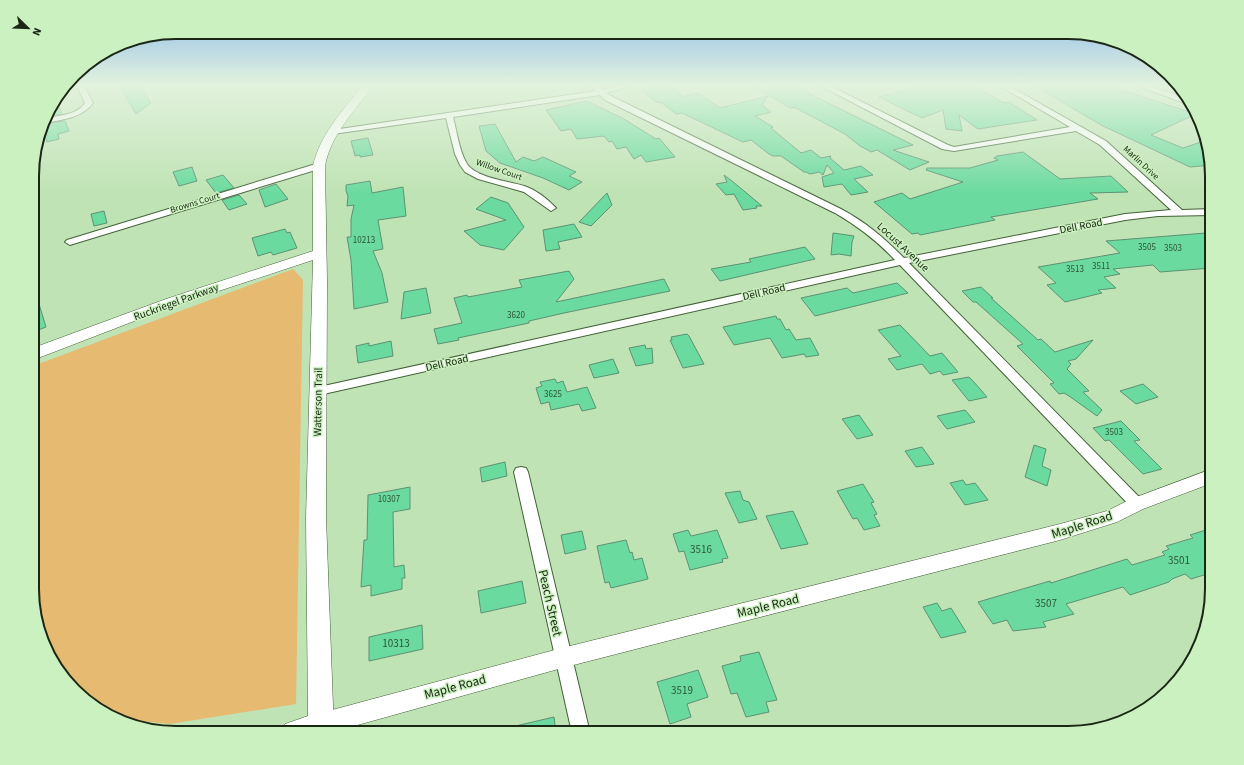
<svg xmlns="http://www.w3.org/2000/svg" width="1244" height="765" font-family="'Source Sans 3',sans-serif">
<rect width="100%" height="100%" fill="#bfe3b4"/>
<!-- green -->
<path fill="#e7ba72" d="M293,269L303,280L296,704L170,724L118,719L96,709L56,669L33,607V366Z"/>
<!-- building -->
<path fill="#6ada9e" stroke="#5c9273" d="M120,86H140L151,103L136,114Z
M660,86H669L683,97L698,93L720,108L768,96L762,105L771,112L755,116L773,127L771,128L801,153L811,150L821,158L831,156L830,158L844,170L861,166L873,175L854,179L868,192L851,195L842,184L824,187L822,177L834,173L827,165L823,175L819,172L810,174L806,172H804L781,156H773L769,154L751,140L743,142L682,113L676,114L662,103L656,102L641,90Z
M753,86H794L913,145L893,150L929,162L910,170L877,150L871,152L860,146L845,134L794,107L790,108Z
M925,86H973L1004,103L1009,102L1037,120L978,129L959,115L962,131L946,129L943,110L922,118L879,97Z
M1035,86H1109L1196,114L1151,135L1183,148L1204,141L1211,165L1190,167L1101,125Z
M56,100L62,114L46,116L47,112Z
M587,101L624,119L656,139L659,138L675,157L646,162L641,155L634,159L626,147L617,149L612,141L609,142L604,136L577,139L571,129L561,131L546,110Z
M65,121L69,131L58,134L59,139L47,142L42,128L43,124Z
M495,124L516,162L523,157L534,161L543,157L576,172L569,176L582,182L569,190L543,178L500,163L486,151L479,126Z
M368,138L373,155L360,157V155L355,156L351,141Z
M1023,152L1060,179L1111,176L1128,192L1090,193L1098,199L991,217L995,220L920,235L918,233L912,234L874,202L902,193L910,199L963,182L926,170L927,168H970L998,160L994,158L997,156Z
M192,167L197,181L179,186L173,172Z
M223,175L234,188L216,193L206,180Z
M724,175L732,181L762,206H756L757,208L743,210L734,194L726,195L716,184L727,182Z
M370,181L372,193L403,187L406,216L378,220L383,249L373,251L382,273L388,302L354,309L351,260L347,237H351V219L354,205L347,206L348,196L346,191V185Z
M276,184L288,199L265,207L259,190Z
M607,193L612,205L591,226L579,222Z
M239,195L247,204L229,210L222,200Z
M491,197L508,203L524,227L504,250L480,245L464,231L506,220L476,209Z
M104,211L107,223L94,226L91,214Z
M574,224L582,237L558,242L560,249L546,251L543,230Z
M285,229L287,233L290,232L297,248L273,255L271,252L258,256L252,238Z
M833,233L854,236L852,242L851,256L839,254L831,255Z
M1206,233L1212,237V268L1160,272L1153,265L1113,269L1120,274L1104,277L1116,288L1098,290L1102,293L1065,302L1047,285L1056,283L1038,267L1120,253L1106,241Z
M805,247L815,259L720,281L711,269L751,262L749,259Z
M569,271L574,279L556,302L664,279L670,291L564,313L529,321V323L458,338L459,340L438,344L434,329L462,323L454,298L467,295L468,297L522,287L519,280Z
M897,283L908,293L815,316L801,298L847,288L853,293Z
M981,287L993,298H991L1038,340L1041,339L1055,352L1093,340L1076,359L1068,361L1071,364L1067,369L1089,391L1083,392L1102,410L1097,416L1069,396L1064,393L1059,394L1050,384L1054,383L1017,346L1023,344L976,302H973L962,291Z
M426,288L431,313L401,319L404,292Z
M36,294L46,327L33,332V295Z
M776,316L777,319H780L786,330L789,329L796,340L810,338L819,355L806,357L804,354L782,358L770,338L734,345L723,327Z
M900,325L930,356L942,353L958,372L943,375L940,371L930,374L922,364L897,370L888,359L901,356L878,330Z
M687,334L689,336L704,364L683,368L670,340H672L671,337Z
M391,341L393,356L358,363L356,346L369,343V346Z
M645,345L646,349L652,348L653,363L636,366L629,348Z
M613,359L619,373L594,378L589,365Z
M969,377L973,381L987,397L969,401L952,380Z
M555,379L557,383L563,381L567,392L587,387L596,408L582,411L579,404L551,410L549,402L541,404L536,388L542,386L540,382Z
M1143,384L1158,397L1136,404L1120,391Z
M965,410L975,422L947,429L937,416Z
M859,415L873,435L857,439L842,419Z
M1121,421L1140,440L1134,441L1162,469L1143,474L1109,440L1105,441L1093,428Z
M1034,445L1046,449L1042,466L1051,470L1047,486L1025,477Z
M922,447L934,464L916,467L905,451Z
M505,462L507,476L482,482L480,468Z
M963,480L966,485L975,483L988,500L965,505L950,483Z
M863,484L874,502L871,503L877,514L874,515L880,526L864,530L857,518L853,519L837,491Z
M410,487V509L393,512L394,567L404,565L405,578H402V589L371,596V585L361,587L364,540H367L368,495Z
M740,491L743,500L749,502L757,519L739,523L725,493Z
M793,511L808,544L781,549L766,516Z
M1212,528V574H1207L1191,579L1185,574L1172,579L1169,582L1130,595L1123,587L1066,604L1074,614L1043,622L1046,627L1013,631L1007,620L993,624L978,602L1050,581L1051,583L1127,559L1132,565L1165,555L1162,552L1169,549L1166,546L1193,538L1190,535Z
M688,530L691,536L717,530L728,558L722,559L723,562L690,570L684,551L679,552L673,534Z
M582,531L586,549L565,554L561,535Z
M626,540L630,553L632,552L634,560L642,558L648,579L611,588L609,582L605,583L597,546Z
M522,581L526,603L481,613L478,591Z
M937,603L942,611L951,608L966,632L941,638L923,607Z
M422,625L423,649L369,661V637Z
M759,652L777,700L766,702L769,712L746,717L737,693L731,694L722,666L741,661L740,656Z
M698,670L708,697L687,704L691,717L670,724L657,682Z
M554,717L556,733H507V728Z"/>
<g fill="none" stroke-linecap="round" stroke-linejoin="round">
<defs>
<path id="minor" d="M77,86H84L93,103C82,118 61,120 44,123L45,118C58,116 77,115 85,103Z
M591,86H599L603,90L616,86H630L606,93L611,96L841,209C867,223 884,238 904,258L1125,214L1171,210L1100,145L1076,131L954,151L942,149L821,86H830L948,145L954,147L1070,127L1000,86H1009L1106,141L1182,210L1212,209V215L1158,216L1125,220L909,263L1142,500L1144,504L1142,508L1137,510L1132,508L900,265L319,395L315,394L313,391L315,388L319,387L895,260C876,240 859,227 835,213L605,100L600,95L453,117C457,132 459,151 467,164C478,179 510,181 527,187C537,191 546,198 554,206L556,208L551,211L524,192L478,179L465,172L460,165L455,154L446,118L333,134L329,132L333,130L596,91Z
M1138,86H1149L1188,99L1192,104H1187Z
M319,163L323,166L322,168L73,244L70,245L65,242L67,240Z
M521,467L526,468L528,472L590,733H572L514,472L516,468Z"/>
<path id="tertiary" d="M1212,469V483L1143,509L1117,522L1060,540L562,668L329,733L313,732L310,724L313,716L321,713L562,648L1060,524L1107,511L1131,499Z"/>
<path id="secondary" d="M362,86H373C354,112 331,134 325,166L327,282L326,518L334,733H281L285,724L308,716L306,518L313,260L176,305L33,360V348L166,299L313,251V166C320,134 343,111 362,86Z"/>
</defs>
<!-- minor casing -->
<use href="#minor" stroke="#426137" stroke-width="2"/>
<!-- tertiary casing -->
<use href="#tertiary" stroke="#426137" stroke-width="1"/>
<!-- secondary casing -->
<use href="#secondary" stroke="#426137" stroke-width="1"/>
<!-- minor -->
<use href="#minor" fill="#fff" fill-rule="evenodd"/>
<!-- tertiary -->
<use href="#tertiary" fill="#fff" fill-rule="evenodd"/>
<!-- secondary -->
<use href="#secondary" fill="#fff" fill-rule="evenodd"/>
</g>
<!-- sky -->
<linearGradient id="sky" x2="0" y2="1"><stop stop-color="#8ab9ec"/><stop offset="0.44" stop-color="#e2f2dd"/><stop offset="1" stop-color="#e2f2dd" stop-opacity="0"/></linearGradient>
<rect width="1244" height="194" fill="url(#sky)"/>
<g text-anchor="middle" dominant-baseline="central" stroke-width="3" stroke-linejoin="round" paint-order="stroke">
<!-- far-street labels -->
<g font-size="9" fill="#1a2715" stroke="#ccf1c0">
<text transform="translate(1141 163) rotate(43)">Marlin Drive</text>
<text transform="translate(499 170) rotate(19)">Willow Court</text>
<text transform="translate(195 203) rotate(-17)">Browns Court</text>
</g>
<!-- number labels -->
<g font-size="9" fill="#2e5437">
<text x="364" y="240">10213</text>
<text x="1147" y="247">3505</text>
<text x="1173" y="248">3503</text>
<text x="1101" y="266">3511</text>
<text x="1075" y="269">3513</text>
<text x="516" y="315">3620</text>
<text x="553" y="394">3625</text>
<text x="1114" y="432">3503</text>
<text x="389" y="499">10307</text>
</g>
<!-- street labels -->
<g font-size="11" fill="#1a2715" stroke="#ccf1c0">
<text transform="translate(1081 226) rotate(-11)">Dell Road</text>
<text transform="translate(903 247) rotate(43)">Locust Avenue</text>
<text transform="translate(764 292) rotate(-13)">Dell Road</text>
<text transform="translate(176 302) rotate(-20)">Ruckriegel Parkway</text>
<text transform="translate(447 363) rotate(-13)">Dell Road</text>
<text transform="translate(318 402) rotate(-89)">Watterson Trail</text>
</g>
<!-- near-number labels -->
<g font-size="11" fill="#2e5437">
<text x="701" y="549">3516</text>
<text x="1179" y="560">3501</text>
<text x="1046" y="603">3507</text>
<text x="396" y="643">10313</text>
<text x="682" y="690">3519</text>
</g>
<!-- near-street labels -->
<g font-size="13" fill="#1a2715" stroke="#ccf1c0">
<text transform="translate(1082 525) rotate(-18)">Maple Road</text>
<text transform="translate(550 603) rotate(77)">Peach Street</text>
<text transform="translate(768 606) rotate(-14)">Maple Road</text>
<text transform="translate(455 687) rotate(-15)">Maple Road</text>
</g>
</g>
<!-- crop -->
<path d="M0 0H1244V765H0ZM176 39H1068A137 137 0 0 1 1205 176V589A137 137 0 0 1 1068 726H176A137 137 0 0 1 39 589V176A137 137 0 0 1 176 39Z" fill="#ccf1c0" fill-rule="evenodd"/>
<path fill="none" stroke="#1a2715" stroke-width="2" d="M176 39H1068A137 137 0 0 1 1205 176V589A137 137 0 0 1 1068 726H176A137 137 0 0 1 39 589V176A137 137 0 0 1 176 39Z"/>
<!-- north arrow -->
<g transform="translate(28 28) rotate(113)" stroke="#ccf1c0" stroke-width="3" paint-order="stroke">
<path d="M0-3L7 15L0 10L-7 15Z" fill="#1a2715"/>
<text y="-6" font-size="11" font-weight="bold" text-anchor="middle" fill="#1a2715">N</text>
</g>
</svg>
